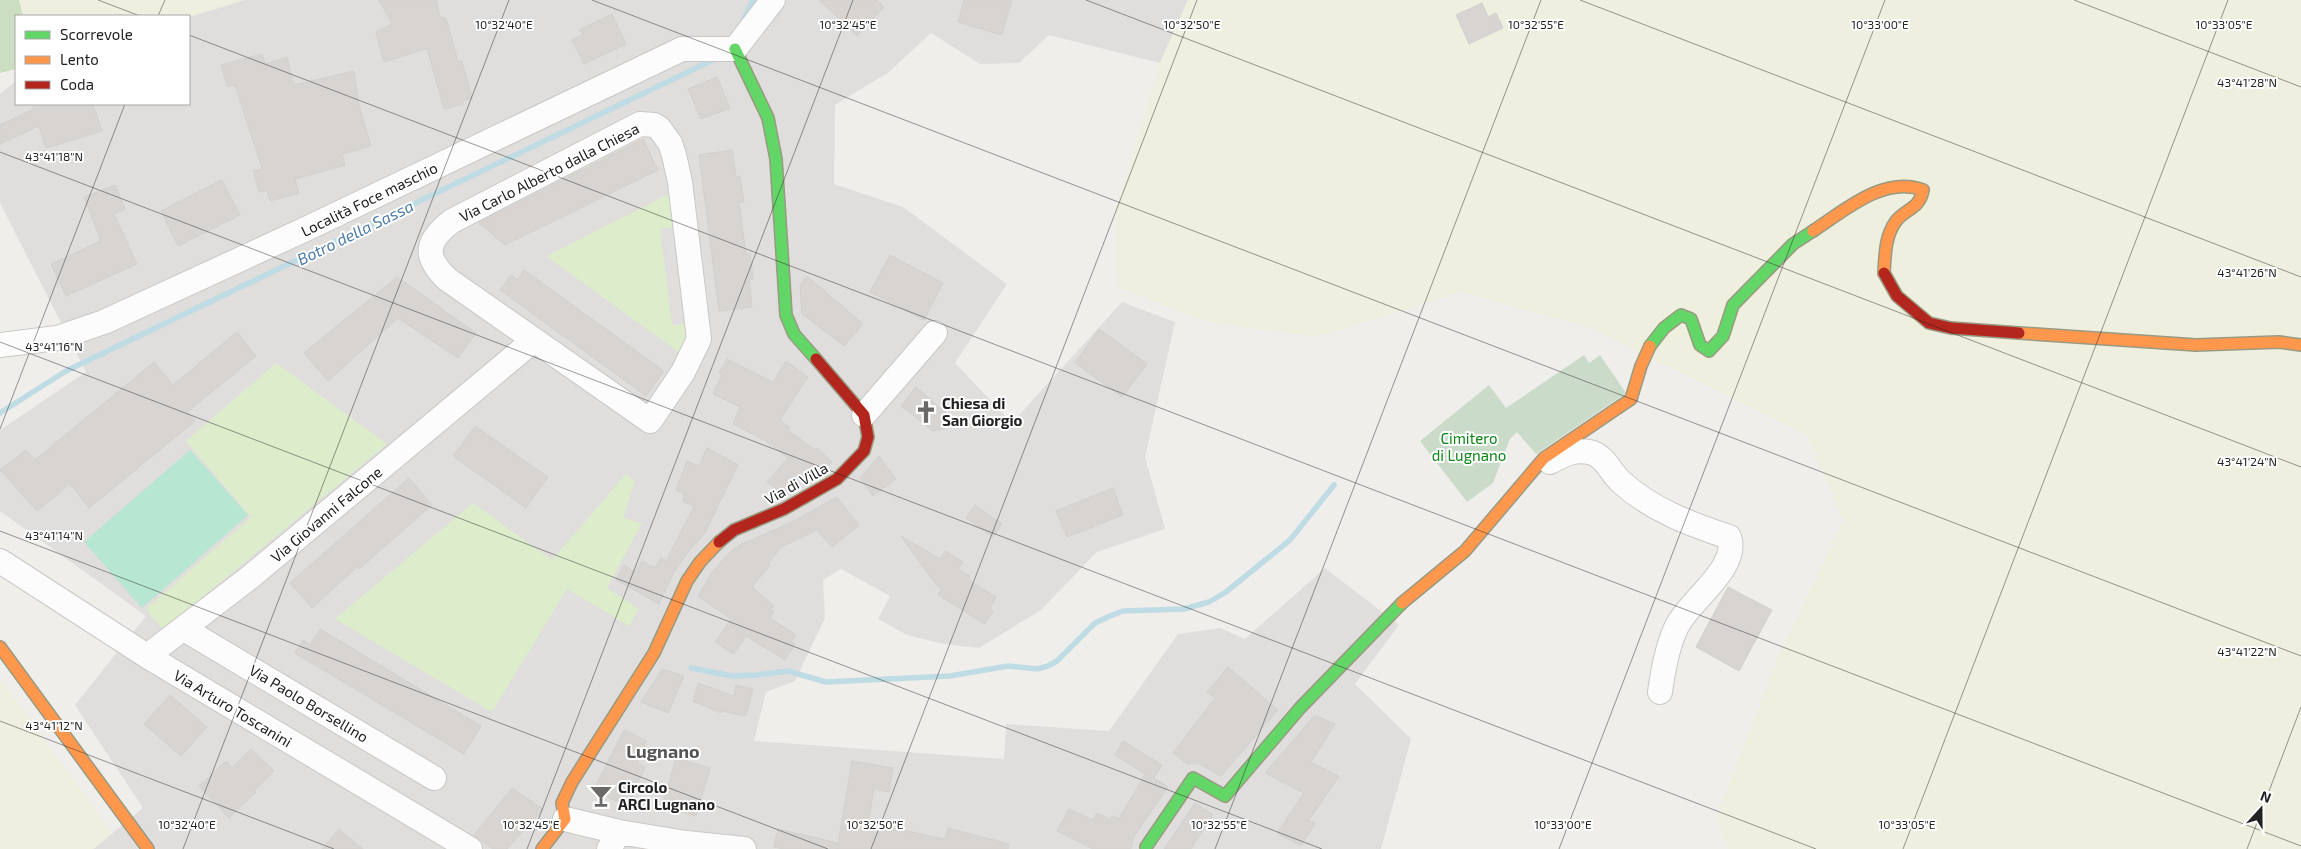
<svg xmlns="http://www.w3.org/2000/svg" width="2301" height="849" font-family="'Exo 2',sans-serif">
<rect width="100%" height="100%" fill="#f0eeeb"/>
<!-- residential -->
<path fill="#dfdedc" d="M244,0H1188L1160,63L1049,35L1019,63L980,64L931,33L889,72L835,105L834,184L903,207L1007,284L955,363L1012,423L1122,302L1175,322L1145,457L1165,529L1097,552L1041,610L979,648L943,644L907,635L878,619L890,596L841,569L823,580L825,618L795,681L766,692L754,741L1004,759L1006,724L1109,731L1178,634L1220,628L1245,639L1325,568L1399,625L1355,684L1411,739L1381,849H93L143,808L75,705L146,616L0,511V430L86,372L0,203V94L16,81V104H189V17Z"/>
<!-- farmland -->
<path fill="#efefdf" d="M19,0H244L189,17L23,16Z
M1188,0H2301V849H1727L1717,816L1779,655L1843,521L1807,435L1588,327L1461,292L1316,337L1205,321L1117,287L1116,207L1160,63Z
M0,678L112,833L93,849H0Z"/>
<!-- grass -->
<path fill="#ddeccb" d="M669,194L674,227L660,229L672,325L687,323V338L680,353L546,256Z
M276,363L387,444L163,630L146,609L251,517L186,441Z
M626,474L635,481L623,518L642,523L607,588L639,609L629,626L567,589L492,712L335,619L473,503L552,560Z"/>
<!-- forest -->
<path fill="#cbdec1" d="M0,0H19L23,16H16V69L0,73Z"/>
<!-- cemetery -->
<path fill="#cadbca" d="M1584,355L1589,363L1600,355L1626,393L1536,454L1517,432L1510,439L1493,483L1467,502L1420,441L1489,385L1506,408Z"/>
<!-- pitch -->
<path fill="#b7e6d2" d="M190,450L248,515L142,608L84,542Z"/>
<!-- parking -->
<path fill="#e0dfde" d="M679,231L689,317L675,318L665,233Z
M542,356L637,424L621,444L522,372Z
M568,591L622,624L611,642L624,649L551,761L539,757L530,772L478,740Z
M1321,592L1359,630L1292,699L1253,662Z
M574,831L599,847L597,849H563Z"/>
<g fill="none" stroke-linecap="round" stroke-linejoin="round">
<!-- stream -->
<path stroke="#bfdbe3" stroke-width="5.5" d="M743,20L753,0
M0,413L66,371L715,59
M691,668L732,676L756,675L788,671L826,682L950,676L1008,666L1037,669L1048,666L1057,661L1095,623L1110,616L1123,611L1184,609L1209,602L1226,592L1290,540L1334,485"/>
</g>
<!-- building -->
<path fill="#d7d4d2" stroke="#d3d0cc" d="M379,0H436L440,17L446,18L458,62L462,61L472,98L462,101L463,104L444,109L427,48L384,62L376,32L392,24Z
M819,0H877L884,7L857,36Z
M964,0H1012L1002,35L958,22Z
M1482,3L1488,17L1496,13L1503,28L1469,44L1456,15Z
M612,14L626,44L584,64L572,40L584,34L579,30Z
M262,54L265,64L287,57L294,85L354,71L359,106L371,146L342,154L345,165L295,179L299,193L270,201L267,190L259,192L253,171L262,169L235,85L228,87L221,65Z
M717,77L730,108L701,119L688,89Z
M32,104H93L102,131L46,148L39,126L0,144V125L34,109Z
M643,139L658,170L505,245L479,223Z
M732,150L736,177L740,176L744,202L739,203L746,254H750L753,279L749,280L752,307L719,311L699,155Z
M222,180L240,215L178,246L161,211Z
M115,185L125,209L114,214L137,264L66,296L51,264L101,241L84,197Z
M890,255L943,283L924,320L870,292Z
M524,270L664,371L646,396L500,290L511,275L518,280Z
M807,276L863,324L844,346L802,314L800,285Z
M397,277L476,333L458,358L398,318L328,381L304,353Z
M1099,329L1147,364L1122,397L1075,363Z
M237,332L256,356L187,412L195,421L89,508L70,484L37,511L0,470L26,450L35,460L154,362L173,385Z
M727,359L773,382L786,361L808,377L780,420L790,428L788,430L815,450L817,448L832,462L827,467L781,493L767,482L788,458L766,441L733,424L740,407L713,394L722,375L719,373Z
M916,387L947,414L949,422L946,428L933,431L901,406Z
M475,426L548,477L526,508L453,456Z
M707,448L738,465L705,533L688,552L674,572L659,604L616,580L624,565L635,572L642,561L655,568L661,558L666,561L694,506L683,502L684,493L676,490L687,461L699,466Z
M879,456L896,479L873,496L860,478Z
M409,478L432,505L359,569L357,567L312,608L290,583Z
M1113,488L1123,515L1067,537L1056,511Z
M837,497L859,525L832,547L817,530L781,547L768,564L770,565L752,587L774,606L770,609L774,612L770,618L796,635L791,642L795,644L785,660L746,636L734,654L715,642L731,619L698,596L712,572L731,551L742,544L790,523Z
M975,505L1002,524L993,537L966,518Z
M901,536L940,559L945,551L963,562L958,569L970,576L968,580L996,597L990,608L993,611L985,624L938,595L942,588L936,585Z
M1728,587L1772,610L1739,671L1696,647Z
M320,629L481,726L464,754L295,653L303,640L310,645Z
M1228,667L1278,710L1221,776L1200,764H1187L1173,753L1215,698L1207,692Z
M662,669L684,676L668,713L641,702Z
M698,683L734,696L736,685L753,689L746,716L722,711L721,713L693,701Z
M170,695L207,727L181,756L144,724Z
M1315,715L1335,724L1311,762L1339,776L1309,820L1315,823L1301,846L1277,833L1304,793L1265,773Z
M624,730L646,741L637,763L645,767L628,806L593,791Z
M1123,741L1162,765L1154,778L1168,787L1133,838L1131,849H1093L1057,831L1069,809L1093,820L1097,813L1111,820L1112,816L1119,819L1145,774L1115,755Z
M251,749L274,771L254,791L256,792L229,818L199,786L226,761L232,768Z
M676,758L710,768L696,816L662,806Z
M852,761L893,768L889,792L874,789L868,823L945,839L948,828L1009,844L1008,849H783L774,847L778,829L838,843L837,849Z
M512,788L543,809L507,849H493L474,835Z
M1195,803L1213,815L1191,849H1164Z
M339,829L363,849H322Z"/>
<g fill="none" stroke-linecap="round" stroke-linejoin="round">
<defs>
<path id="street" d="M640,124L654,125L659,128L670,143L674,155L680,182L699,339L683,372L650,421L447,279C423,256 426,241 452,221Z
M0,345L57,338L104,322L308,228L682,49H735L773,0
M864,415L935,333
M1550,462C1563,455 1574,449 1589,452C1605,455 1610,472 1621,482C1652,510 1690,524 1729,537C1740,567 1690,600 1677,626C1667,646 1663,670 1660,692
M0,561L147,656L470,849
M184,629L434,778
M147,656L249,578L534,340
M565,819L619,832
M609,849L619,832L686,843L744,849"/>
<path id="fast" d="M735,49L768,118L776,159L786,315L794,334L816,359
M1650,346L1664,328L1681,315L1691,319L1700,345L1709,351L1723,336L1733,305L1793,244L1813,231
M1146,847L1193,778L1225,796L1300,708L1402,603"/>
<path id="slow" d="M1813,231C1844,211 1884,175 1923,190C1920,209 1905,209 1896,221C1885,236 1885,255 1884,273
M2019,333L2196,345L2279,342L2301,345
M1402,603L1465,551L1544,458L1631,399L1641,366L1650,346
M0,647L148,849
M542,849L565,819L562,803L572,782L654,653L687,581L700,562L719,542"/>
<path id="jam" d="M1884,273L1897,296L1929,323L1951,328L2019,333
M719,542L734,530L784,509L837,479L864,451L868,437L864,415L816,359"/>
</defs>
<!-- street casing -->
<use href="#street" stroke="#c9c8c7" stroke-width="26"/>
<!-- fast casing -->
<use href="#fast" stroke="#999a82" stroke-width="14"/>
<!-- slow casing -->
<use href="#slow" stroke="#999a82" stroke-width="14"/>
<!-- jam casing -->
<use href="#jam" stroke="#999a82" stroke-width="14"/>
<!-- street -->
<use href="#street" stroke="#fdfcfc" stroke-width="24"/>
<!-- fast -->
<use href="#fast" stroke="#63d668" stroke-width="11"/>
<!-- slow -->
<use href="#slow" stroke="#ff974d" stroke-width="11"/>
<!-- jam -->
<use href="#jam" stroke="#b3261e" stroke-width="11"/>
</g>
<!-- ticks -->
<path fill="none" stroke="#222" stroke-width="1" stroke-opacity="0.45" d="M98,0L140,16M592,0L2301,656M1086,0L2301,467M1580,0L2301,277M2074,0L2301,87M158,16L165,0M189,35L2301,846M0,152L1816,849M0,342L1322,849M0,429L125,104M0,531L828,849M0,721L334,849M183,849L509,0M527,849L853,0M871,849L1197,0M1215,849L1541,0M1559,849L1885,0M1903,849L2228,0M2247,849L2301,707"/>
<!-- icons -->
<defs>
<symbol id="church-bare" viewBox="-9 -9 18 18"><path d="M-1.2-6h2.4v3.5h3.3v2.4h-3.3V6h-2.4V-.1h-3.3v-2.4h3.3Z" fill="#6a6968" stroke="#fff" stroke-width="2.5" paint-order="stroke"/></symbol>
<symbol id="bar-bare" viewBox="-9 -9 18 18"><path d="M-6-5H6L.8 .8V4.5H3.5V6h-7V4.5H-.8V.8Z" fill="#6a6968" stroke="#fff" stroke-width="2.5" paint-order="stroke"/></symbol>
</defs>
<g fill-rule="evenodd">
<use href="#church-bare" x="910" y="396" width="32" height="32"/>
<use href="#bar-bare" x="585" y="780" width="32" height="32"/>
</g>
<g text-anchor="middle" dominant-baseline="central" stroke-width="4" stroke-linejoin="round" paint-order="stroke">
<!-- street labels -->
<g font-size="15" fill="#222" stroke="#fff">
<text transform="translate(549 172) rotate(-27)">Via Carlo Alberto dalla Chiesa</text>
<text transform="translate(369 199) rotate(-26)">Località Foce maschio</text>
<text transform="translate(796 483) rotate(-29)">Via di Villa</text>
<text transform="translate(326 514) rotate(-40)">Via Giovanni Falcone</text>
<text transform="translate(309 703) rotate(31)">Via Paolo Borsellino</text>
<text transform="translate(233 708) rotate(31)">Via Arturo Toscanini</text>
</g>
<!-- poi labels -->
<g font-size="15" font-weight="bold" fill="#222" stroke="#fff" text-anchor="start">
<text x="942" y="403">Chiesa di<tspan x="942" dy="17">San Giorgio</tspan></text>
<text x="618" y="787">Circolo<tspan x="618" dy="17">ARCI Lugnano</tspan></text>
</g>
<!-- park labels -->
<g font-size="15" fill="#0c8416" stroke="#fff">
<text x="1469" y="438">Cimitero<tspan x="1469" dy="17">di Lugnano</tspan></text>
</g>
<!-- water labels -->
<g font-size="16" font-style="italic" fill="#4a7aab" stroke="#fff">
<text transform="translate(355 232) rotate(-26)">Botro della Sassa</text>
</g>
<!-- quarter labels -->
<g font-size="18" font-weight="bold" fill="#555" stroke="#fff">
<text x="663" y="751">Lugnano</text>
</g>
</g>
<g font-size="12" text-anchor="middle" fill="#222" stroke="#fff" stroke-width="4" stroke-linejoin="round" paint-order="stroke">
<text x="504" y="29">10°32'40"E</text>
<text x="848" y="29">10°32'45"E</text>
<text x="1192" y="29">10°32'50"E</text>
<text x="1536" y="29">10°32'55"E</text>
<text x="1880" y="29">10°33'00"E</text>
<text x="2224" y="29">10°33'05"E</text>
<text x="2247" y="87">43°41'28"N</text>
<text x="54" y="161">43°41'18"N</text>
<text x="2247" y="277">43°41'26"N</text>
<text x="54" y="351">43°41'16"N</text>
<text x="2247" y="466">43°41'24"N</text>
<text x="54" y="540">43°41'14"N</text>
<text x="2247" y="656">43°41'22"N</text>
<text x="54" y="730">43°41'12"N</text>
<text x="187" y="829">10°32'40"E</text>
<text x="531" y="829">10°32'45"E</text>
<text x="875" y="829">10°32'50"E</text>
<text x="1219" y="829">10°32'55"E</text>
<text x="1563" y="829">10°33'00"E</text>
<text x="1907" y="829">10°33'05"E</text>
</g>
<!-- legend -->
<rect x="15" y="15" width="175" height="90" fill="#ffffff" stroke="#a7a7a7"/>
<rect x="25" y="31" width="25" height="8" fill="#63d668" stroke="#a7a7a7"/>
<text x="60" y="40" font-size="15" fill="#222222">Scorrevole</text>
<rect x="25" y="56" width="25" height="8" fill="#ff974d" stroke="#a7a7a7"/>
<text x="60" y="65" font-size="15" fill="#222222">Lento</text>
<rect x="25" y="81" width="25" height="8" fill="#b3261e" stroke="#a7a7a7"/>
<text x="60" y="90" font-size="15" fill="#222222">Coda</text>
<!-- north arrow -->
<g transform="translate(2261 809) rotate(21)" stroke="#ffffff" stroke-width="4" paint-order="stroke">
<path d="M0-4L9 19L0 12L-9 19Z" fill="#222222"/>
<text y="-8" font-size="14" font-weight="bold" text-anchor="middle" fill="#222222">N</text>
</g>
</svg>
